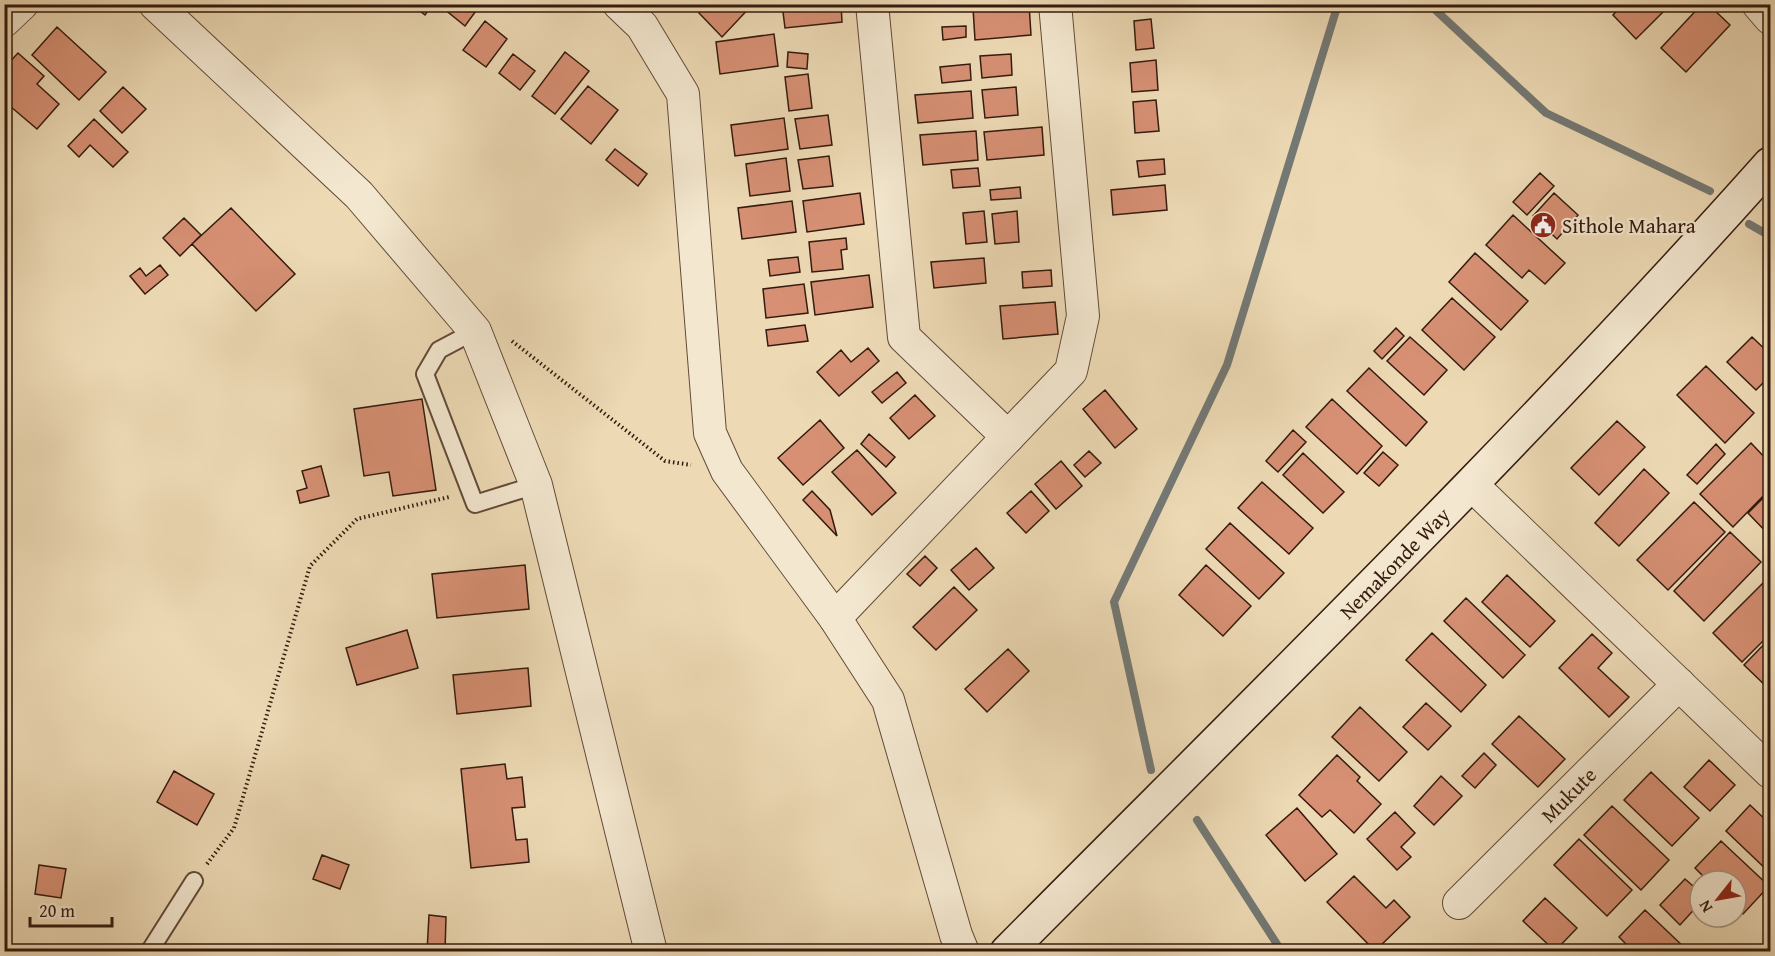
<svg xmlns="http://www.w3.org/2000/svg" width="1775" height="956" font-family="'Gentium Book Plus',serif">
<rect width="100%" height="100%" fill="#eddab5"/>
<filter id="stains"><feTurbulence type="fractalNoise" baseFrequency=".00333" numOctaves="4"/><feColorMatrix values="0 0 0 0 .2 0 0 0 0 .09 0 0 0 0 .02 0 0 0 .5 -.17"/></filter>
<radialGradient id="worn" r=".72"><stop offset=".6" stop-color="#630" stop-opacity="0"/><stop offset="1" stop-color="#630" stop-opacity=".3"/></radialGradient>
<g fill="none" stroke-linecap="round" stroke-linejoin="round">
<!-- stream -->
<path stroke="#747975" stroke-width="8" d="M1429,4L1546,113L1710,191
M1749,224L1770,236
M1151,770L1114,602L1227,365L1338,4
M1197,820L1282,952"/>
</g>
<!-- building -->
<path fill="#d79074" stroke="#341a0e" stroke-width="1.5" d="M411,4H433L425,15Z
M446,4H481L465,26L443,8Z
M708,4H753L722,37L699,13Z
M782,4H841L842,22L785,28Z
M1009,4H1029L1031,35L975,40L973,8Z
M1121,4H1152V8L1122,10Z
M1623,4H1671L1636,39L1613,15Z
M1702,4H1708L1730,25L1686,72L1661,48Z
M1151,19L1154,48L1136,50L1134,21Z
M485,21L507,39L486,67L463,50Z
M966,26V37L943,40L942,27Z
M57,27L106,72L79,100L32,55Z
M774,34L778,66L720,74L716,42Z
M565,52L589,71L555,114L532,96Z
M788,52L808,54L807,69L787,67Z
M18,53L44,76L37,84L59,104L37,129L4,101V68Z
M513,54L535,71L520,90L499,73Z
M1011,54L1012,75L982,78L980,56Z
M1156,60L1158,90L1132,92L1130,63Z
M970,64L971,80L942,83L940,67Z
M808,74L812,108L789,111L785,77Z
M588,86L618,110L591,144L561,119Z
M123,87L146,109L122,133L100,111Z
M1016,87L1018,115L985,118L982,90Z
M971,91L973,118L918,123L915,95Z
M1156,100L1159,131L1135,133L1133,102Z
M828,115L832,145L800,149L795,119Z
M784,118L788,149L735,156L731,125Z
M94,119L128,152L113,167L90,145L79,157L68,146Z
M1042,127L1044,155L987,160L984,132Z
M976,131L978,160L923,165L920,135Z
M615,149L647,174L638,186L606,160Z
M829,156L833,186L803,189L798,160Z
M786,158L790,191L750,196L746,164Z
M1164,159L1165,174L1139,177L1137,161Z
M978,168L980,186L953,188L951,170Z
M1540,173L1554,186L1527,215L1513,202Z
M1165,185L1167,210L1113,215L1111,190Z
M1020,187L1021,198L991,200L990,190Z
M860,193L864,224L807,232L803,201Z
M1554,193L1578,215L1557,239L1533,216Z
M792,201L796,232L742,239L738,208Z
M231,208L295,274L256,311L192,244Z
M984,211L987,242L966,244L963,213Z
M1017,211L1019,242L995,244L992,214Z
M1513,215L1565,263L1545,284L1529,270L1522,278L1486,245Z
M184,218L201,235L180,256L163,238Z
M846,238L847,249L841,250L843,269L812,272L809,242Z
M1475,253L1528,301L1501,330L1449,282Z
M798,257L800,272L770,276L768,260Z
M984,258L986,283L934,288L931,262Z
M160,265L168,275L145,294L130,276L140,268L146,276Z
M1051,270L1052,286L1023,288L1022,272Z
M869,275L873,307L815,315L811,282Z
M804,284L808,313L766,318L763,289Z
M1452,298L1495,337L1464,370L1422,330Z
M1055,302L1058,334L1003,339L1000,306Z
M805,325L808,341L768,346L766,330Z
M1396,328L1404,336L1382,359L1374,351Z
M1410,337L1447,370L1424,395L1387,361Z
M1752,337L1770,354V376L1756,390L1727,362Z
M868,348L879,361L839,396L817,372L841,350L851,362Z
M1706,366L1754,413L1725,443L1677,395Z
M1369,368L1427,422L1406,446L1347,391Z
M897,372L906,383L882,403L872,392Z
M1105,390L1137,429L1115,448L1083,409Z
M915,395L935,416L909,439L890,418Z
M422,399L436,490L393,496L389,472L364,476L354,409Z
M1332,399L1382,446L1357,474L1306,427Z
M820,420L844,448L803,485L778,458Z
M1617,421L1645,447L1599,495L1571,468Z
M1293,430L1306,442L1278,472L1266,461Z
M869,434L895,457L886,467L861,444Z
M1751,443L1770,463V489L1733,527L1700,494Z
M1716,444L1725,454L1697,484L1687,475Z
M857,450L896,493L872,515L832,472Z
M1089,451L1101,463L1085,477L1074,465Z
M1383,452L1398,465L1379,486L1364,473Z
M1303,453L1344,492L1323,513L1283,475Z
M1061,461L1082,486L1056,509L1035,484Z
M321,466L329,496L300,503L297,491L307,488L302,471Z
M1644,469L1669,493L1619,546L1595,523Z
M1262,482L1313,528L1289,554L1238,508Z
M812,491L830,510L837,536L803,500Z
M1031,491L1049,511L1026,533L1007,513Z
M1770,491V536L1748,513Z
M1694,502L1725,532L1668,590L1637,560Z
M1230,523L1284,573L1259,599L1206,549Z
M1730,532L1761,562L1704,621L1674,591Z
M976,548L994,568L969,590L951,570Z
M925,556L937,568L920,586L907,574Z
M525,565L529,609L437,618L432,574Z
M1206,565L1251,606L1223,636L1179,595Z
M1507,575L1555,621L1530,647L1482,602Z
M1770,576V634L1742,662L1713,633Z
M954,587L977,610L936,650L913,627Z
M1466,598L1525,655L1503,678L1444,621Z
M407,630L418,668L357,685L346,648Z
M1432,633L1486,685L1461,712L1406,660Z
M1592,634L1612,653L1598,668L1629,697L1609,717L1559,668Z
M1770,638V690L1744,665Z
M1008,649L1029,671L987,712L965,689Z
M528,668L531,706L457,714L453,675Z
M1426,703L1451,726L1428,750L1403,727Z
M1360,707L1407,752L1379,781L1332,737Z
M1519,716L1565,759L1538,787L1492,744Z
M1484,753L1496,765L1475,788L1462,776Z
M1337,755L1360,777L1357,781L1381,804L1354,833L1330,810L1322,817L1299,795Z
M1709,760L1735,785L1710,811L1684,787Z
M505,764L507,779L522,777L525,807L512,808L516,840L527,839L529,862L471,868L461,769Z
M174,771L214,794L197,825L157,802Z
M1651,772L1699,818L1672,846L1624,800Z
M1441,776L1462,796L1434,825L1414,806Z
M1750,805L1770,824V873L1726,831Z
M1612,806L1669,860L1641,890L1584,835Z
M1297,808L1337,854L1305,881L1266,835Z
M1395,812L1415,833L1401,847L1411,857L1397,870L1367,839Z
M1579,839L1632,890L1607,916L1554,865Z
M1721,841L1769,886L1743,914L1736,907V881H1708L1695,868Z
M322,855L349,865L340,889L313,879Z
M39,865L66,869L61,898L35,894Z
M1354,876L1386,908L1394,900L1410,917L1375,951L1327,902Z
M1685,879L1700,892V903L1680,925L1660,905Z
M1545,898L1577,928L1555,951L1523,921Z
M1645,910L1687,950L1685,952H1634L1619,937Z
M429,915L446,917L445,952H427Z"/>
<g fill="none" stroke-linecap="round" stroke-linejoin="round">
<defs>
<path id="lane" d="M475,331L439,350L425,374L475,504L536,485
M149,952L194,881"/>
<g id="street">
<path d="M155,4L359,195L475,331L536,485L651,952"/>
<path d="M619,4L642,26L683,94L710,433L727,471L835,618L888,700L956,935L963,952"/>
<path d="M872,4L904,337L1008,437"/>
<path d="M1758,4L1770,18"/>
<path d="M4,21L22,4"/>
<path d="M1472,485L1770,772"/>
<path d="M835,618L1071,371L1083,316L1055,4"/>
<path id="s1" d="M1459,903L1679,684"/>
</g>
<g id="secondary">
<path id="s2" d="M1007,952C1265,692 1527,437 1770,164"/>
</g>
</defs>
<!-- lane casing -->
<use href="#lane" stroke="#624a38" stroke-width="20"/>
<!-- street casing -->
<use href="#street" stroke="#624a38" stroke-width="34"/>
<!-- secondary casing -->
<use href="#secondary" stroke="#341a0e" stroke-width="36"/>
<!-- path -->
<path stroke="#341a0e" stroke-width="4" stroke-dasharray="1.5 3" stroke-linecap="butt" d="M512,341L665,461L691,465
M207,864L234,828L310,566L357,519L449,497"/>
<!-- lane -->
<use href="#lane" stroke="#f3e7cf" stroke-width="16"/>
<!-- street -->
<use href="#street" stroke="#f3e7cf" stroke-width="32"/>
<!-- secondary -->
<use href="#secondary" stroke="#f3e7cf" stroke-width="33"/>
</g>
<!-- icons -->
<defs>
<symbol id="civic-disc" viewBox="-11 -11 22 22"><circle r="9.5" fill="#8f2418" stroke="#f3e7cf"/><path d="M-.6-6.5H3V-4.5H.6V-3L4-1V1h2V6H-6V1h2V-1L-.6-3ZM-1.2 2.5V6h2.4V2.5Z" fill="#fff"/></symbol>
</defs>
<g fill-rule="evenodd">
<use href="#civic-disc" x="1528" y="210" width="30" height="30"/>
</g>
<g text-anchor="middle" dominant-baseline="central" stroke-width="4.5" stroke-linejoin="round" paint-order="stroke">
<!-- poi labels -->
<g font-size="21" fill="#341a0e" stroke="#f3e7cf" text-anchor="start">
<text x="1562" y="225">Sithole Mahara</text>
</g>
<!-- street labels -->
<g font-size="21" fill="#341a0e" stroke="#f3e7cf">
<text stroke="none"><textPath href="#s2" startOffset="549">Nemakonde Way</textPath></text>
<text stroke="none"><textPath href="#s1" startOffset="154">Mukute</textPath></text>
</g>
</g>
<!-- margin -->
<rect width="1775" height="956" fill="none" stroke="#eddab5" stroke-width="24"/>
<rect x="6" y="6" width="1763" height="944" fill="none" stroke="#341a0e" stroke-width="3"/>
<rect x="12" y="12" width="1751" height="932" fill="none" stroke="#341a0e" stroke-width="1.5"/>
<!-- north arrow -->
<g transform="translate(1718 899) rotate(239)"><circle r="28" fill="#f3e7cf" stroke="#a79582" stroke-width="1.5"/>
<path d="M0-4.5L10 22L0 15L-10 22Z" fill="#8f2418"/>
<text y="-9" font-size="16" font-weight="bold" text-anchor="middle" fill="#341a0e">N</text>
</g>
<!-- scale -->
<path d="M30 917v9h82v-9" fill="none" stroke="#341a0e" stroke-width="3"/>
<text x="39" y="917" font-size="18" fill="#341a0e" stroke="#f3e7cf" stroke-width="4.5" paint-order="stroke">20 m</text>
<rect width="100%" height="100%" filter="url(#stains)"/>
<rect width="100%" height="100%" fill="url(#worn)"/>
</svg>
